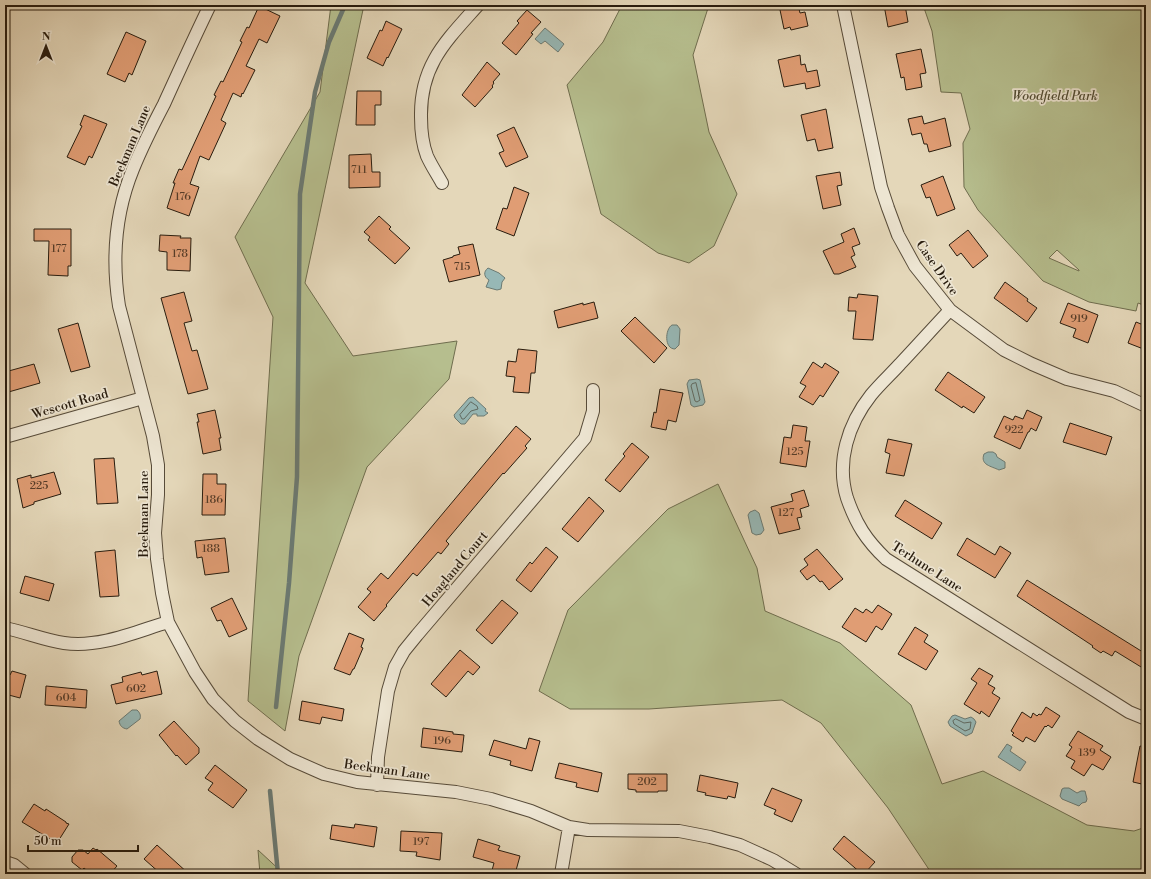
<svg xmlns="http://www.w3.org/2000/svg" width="1151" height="879" font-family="'Libre Bodoni',serif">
<rect width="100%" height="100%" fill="#e4d7b9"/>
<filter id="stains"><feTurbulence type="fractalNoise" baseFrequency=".005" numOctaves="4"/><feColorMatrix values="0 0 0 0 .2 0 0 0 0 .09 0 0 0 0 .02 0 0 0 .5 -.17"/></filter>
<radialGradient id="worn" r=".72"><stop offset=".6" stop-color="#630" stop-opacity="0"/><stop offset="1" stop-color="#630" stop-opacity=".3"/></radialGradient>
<!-- green -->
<path fill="#b6be8e" stroke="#6f6d4e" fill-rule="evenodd" d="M331,5H364L305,283L353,356L457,341L449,379L367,467L299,656L285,731L248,701L273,317L235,237L320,92Z
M622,5H709L693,55L709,132L737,194L714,246L689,263L658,253L601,214L567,85L603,42Z
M923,5H1146V306L1138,303L1136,311L1089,302L1043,281L1005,240L978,210L964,187L963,143L970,129L961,93L941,92L932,31ZM1057,250L1079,270V271L1049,258Z
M718,484L757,568L765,611L840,643L911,705L942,784L983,771L1087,825L1134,831L1146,827V874H932L888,808L821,723L782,700L649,709H570L539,691L568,610L668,509Z
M258,850L284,874H260Z"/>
<!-- water -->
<path fill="#97b8b6" stroke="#6b7a73" d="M545,28L564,44L558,52L545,41L541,44L535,39Z
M488,268L499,273L505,278L502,282L501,289L497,290L486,287L489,280C484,277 483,272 488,268Z
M672,325H677L680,329L679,345L675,349C664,349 665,329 672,325Z
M697,379L700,380L705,402L703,405L694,407L691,405L687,384L689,380Z
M473,397L486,409L485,411L488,413L484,416H477V414H473L465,424H461L455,418L454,415L469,398Z
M988,452H993L996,454L997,457L1005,462V468L999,470C991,466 980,465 984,454Z
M755,510L759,513L764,530L761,534L756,535L752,533L748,515L750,512Z
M132,710H137C140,713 141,715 140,719L127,729C122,728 120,726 119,721Z
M955,715L965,719L971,717L974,719L976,722L972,733L966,736L950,726L948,722L952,716Z
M1007,744L1012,747L1010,751L1026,762L1020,771L998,757Z
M1064,788H1069L1077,793L1081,791H1085L1087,799L1086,802L1082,803L1079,806L1062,799L1060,796L1062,789Z"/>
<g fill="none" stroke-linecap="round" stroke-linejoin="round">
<!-- shore -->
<path stroke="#606a62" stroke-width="1" d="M696,383L700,400L697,402L695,401L691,386L692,384Z
M471,402L477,406L478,409L471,411L464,419H462L460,415Z
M956,719L964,723L971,722L970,729L965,731L954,724L953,721Z"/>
<!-- stream -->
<path stroke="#6b7a73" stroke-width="4.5" d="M276,707L289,583L297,477L300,194L315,92L329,42L345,5
M270,791L278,874"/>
</g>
<!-- building -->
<path fill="#e09d74" stroke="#281c0e" d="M779,5H798L800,13L805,12L808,26L791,30L790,27L784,29Z
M884,5H905L908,22L888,27Z
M259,6L280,16L267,43L259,39L246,66L255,70L243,94L242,93L241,97L233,93L221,120L226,123L209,160L200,156L190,184L199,187L189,216L167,208L175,183H173L179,169L182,170L216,96L214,95L221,81L223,82L242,42L240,41L247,27L249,28Z
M527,10L541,22L531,33L533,34L516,55L502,43L519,23L517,21Z
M386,21L402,29L388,58L387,57L383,66L367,58L380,30L382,31Z
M126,32L146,41L132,75L129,73L125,82L107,74Z
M921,49L926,73L920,74L922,87L906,90L904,77L901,78L896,54Z
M800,55L801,65L805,64L807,72L817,70L820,86L806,89L805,83L784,87L778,60Z
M487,62L500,74L493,82L494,83L492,86L493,87L475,107L462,95Z
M357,91H381V105H375V125H356Z
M826,109L833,148L818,151L815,139L807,141L801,115Z
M84,115L107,124L92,158L89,156L85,165L67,157L82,126L80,125Z
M922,116L924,124L945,118L951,146L929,152L927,144H924L921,133L912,135L908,119Z
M514,127L528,157L506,167L499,153L504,151L497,135Z
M371,154L372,172H380V187L349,188V155Z
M840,172L842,185L837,186L841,205L823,209L816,176Z
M943,176L955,209L937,216L930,197L926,198L921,185Z
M514,187L529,193L514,236L496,229L503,208L507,209Z
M379,216L391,227L389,229L410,248L395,264L368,240L370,237L364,232Z
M854,228L860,244L852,247L855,255L851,257L856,267L839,274H834L823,251L844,242L841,234Z
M34,229H71V266H68V276L48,275L49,241H34Z
M968,230L988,256L973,268L961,253L957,256L949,245Z
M160,235L181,236L180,238H191L190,271L167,270V252L159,251Z
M473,244L480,275L449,282L443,260L453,257V256L460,254L458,247Z
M1005,282L1028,299L1027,301L1037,308L1027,322L994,298Z
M184,292L192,321L184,323L192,351L197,350L208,389L188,394L161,298Z
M858,294L878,296L873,340L853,339L856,311H848L849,297L857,298Z
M594,302L598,318L558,328L554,311L583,303V305Z
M1068,303L1098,315L1088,343L1073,337L1076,329L1060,323Z
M635,317L667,348L654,363L621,331Z
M1136,322L1146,326V350L1128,343Z
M78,323L90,367L71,372L58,329Z
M518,349L537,351L535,373H531L529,393L513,392L515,377L506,376L508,361L516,362Z
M813,362L822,368L825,363L839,372L823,397L820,395L813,405L799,397L806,386L800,383Z
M34,364L40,383L5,393V372Z
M948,372L985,397L974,413L963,406L962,408L935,390Z
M660,389L683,393L676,422L668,420L666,430L651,427L654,412L656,413Z
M215,410L221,438H219L221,450L203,454L197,422H199L197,414Z
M1027,410L1042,417L1036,431L1031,428L1029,432H1028L1020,449L994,437L1004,416L1013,420L1015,416L1023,419Z
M1070,423L1112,437L1106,455L1063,442Z
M793,425L807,427L805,441H810L806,467L780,463L784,437L791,438Z
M516,426L531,439L525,446L527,448L504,474L503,473L446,541L449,544L441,554L438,552L417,576L413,573L386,605L387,606L374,621L358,607L371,592L367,589L381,573L388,579Z
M888,439L912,444L904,476L886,473L890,454L885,452Z
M632,443L649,457L620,492L605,480L625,456L623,454Z
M114,458L118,503L97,504L94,459Z
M54,472L61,494L34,502V504L23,508L17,479L31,475V478Z
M203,474H217V484H226L225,515H202Z
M804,490L809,506L800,509L802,517L797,518L800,529L779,534L771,507L793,501L791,494Z
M589,497L604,511L578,542L562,529Z
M905,500L942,523L932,539L895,516Z
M225,538L229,572L205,575L202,557L197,558L195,541Z
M967,538L995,555L1000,546L1011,553L995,578L957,555Z
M546,547L558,557L531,592L516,580L530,562L532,564Z
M817,549L843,579L829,590L822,581L820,582L814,575L807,580L800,571L808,565L804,559Z
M115,550L119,596L100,597L95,552Z
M25,576L54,584L49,601L20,593Z
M1027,580L1146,654V670L1115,651L1112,656L1103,651L1101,653L1092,647L1093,646L1017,596Z
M232,598L247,629L229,637L221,620L217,621L211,608Z
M502,600L518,613L492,644L476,630Z
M878,605L892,614L882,630L876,626L866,642L842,627L855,608L863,613L866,609L872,613Z
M915,627L928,635L924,642L938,651L926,670L898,654Z
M349,633L364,639L361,647L363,648L354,669H353L350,675L334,669Z
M460,650L480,667L473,675L468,671L446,697L431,684Z
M979,668L993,676L988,684L995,688L992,693L1000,698L989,717L981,711L980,714L964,704L977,683L971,679Z
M12,671L26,675L20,698L5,694V674L10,675Z
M157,671L162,694L116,704L111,685L123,682L122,677L141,672L142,675Z
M46,686L87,690L86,708L45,705Z
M302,701L344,709L342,721L322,717L320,724L299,720Z
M1046,707L1060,716L1052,728L1048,725L1046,727L1045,726L1035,742L1026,737L1023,742L1012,735L1014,733L1011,731L1022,712L1031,718L1033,713L1037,716L1039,714L1041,715Z
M174,721L199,748V753L186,765L177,755L176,756L159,735Z
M423,728L453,732V734L464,735L462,752L421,747Z
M1078,731L1103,746L1100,750L1111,757L1103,770L1092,764L1084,776L1071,768L1075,761L1066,756L1072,747L1069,745Z
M529,738L540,741L532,771L510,765L511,761L489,755L494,740L526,749Z
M1140,746L1146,747V785L1133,782Z
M559,763L602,773L598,792L576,787L577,783L555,778Z
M215,765L247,790L233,808L208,790L213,783L205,778Z
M628,774H667V791H658V792H636V790L628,789Z
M700,775L738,783L735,798L728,796L727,799L705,795L706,793L697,791Z
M772,788L802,800L792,822L774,814L776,810L764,805Z
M34,804L45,811L46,809L66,822V823L69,824L57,843L22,822Z
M355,824L377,827L374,847L330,839L332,825L354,828Z
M401,831L442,833L440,860L416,856L417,852L400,851Z
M844,836L875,862L864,874H862L833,849Z
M478,839L500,846L498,850L520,856L515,874H491L494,863L473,857Z
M157,845L189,874H161L144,859Z
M93,848L96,850L97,849L117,866L110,874H91L84,868L82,870L72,862V857L78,850H83L88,854Z"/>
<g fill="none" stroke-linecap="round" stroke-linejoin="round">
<defs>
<path id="street" d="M210,5C194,38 179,71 164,104C153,125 142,147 133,169C115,213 112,261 119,306L153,436L158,465V495L155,533L157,559L162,593L168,622L195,672L213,699L235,721L258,739L290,759L324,774L357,782L456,792L491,799L531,811L569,827L588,830L679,831L710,837L740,845L773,860L796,874
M843,5L881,187L888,208L898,235L915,266L950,310L1004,350L1032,364L1067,379L1114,391L1146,406
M442,183C437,174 431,165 427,156C422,143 421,130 421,117C420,65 446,41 478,5
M950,310C933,328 917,346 900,364C891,374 880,384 871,395C848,424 836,462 847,498C856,524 866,540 886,559L1129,712L1146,719
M5,437L143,398
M5,628C25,632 44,640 64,643C100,648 135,632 168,622
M377,785L378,757L388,691L395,667L404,651L417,635L585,438L593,411V390
M5,862L14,865L25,874
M561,874L569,827"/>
</defs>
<!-- street casing -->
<use href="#street" stroke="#574b39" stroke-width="14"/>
<!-- street -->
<use href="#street" stroke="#ede5d2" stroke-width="12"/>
</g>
<g text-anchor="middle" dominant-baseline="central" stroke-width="3.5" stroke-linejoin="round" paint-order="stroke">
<!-- number labels -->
<g font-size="11" fill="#563c28">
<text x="359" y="170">711</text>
<text x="183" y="197">176</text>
<text x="59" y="249">177</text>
<text x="180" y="254">178</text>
<text x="462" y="267">715</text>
<text x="1079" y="319">919</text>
<text x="1014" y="430">922</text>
<text x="795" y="452">125</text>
<text x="39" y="486">225</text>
<text x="214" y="500">186</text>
<text x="786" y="513">127</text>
<text x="211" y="549">188</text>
<text x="136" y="689">602</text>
<text x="66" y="698">604</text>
<text x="442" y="741">196</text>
<text x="1087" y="753">139</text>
<text x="647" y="782">202</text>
<text x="421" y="842">197</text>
</g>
<!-- park labels -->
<g font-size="13" font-style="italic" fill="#534d34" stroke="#ede5d2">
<text x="1055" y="96">Woodfield Park</text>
</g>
<!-- street labels -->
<g font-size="13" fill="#281c0e" stroke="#ede5d2">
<text transform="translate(130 146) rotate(-67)">Beekman Lane</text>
<text transform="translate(937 268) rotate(55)">Case Drive</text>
<text transform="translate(70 404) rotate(-16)">Wescott Road</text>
<text transform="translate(144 514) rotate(-90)">Beekman Lane</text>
<text transform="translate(927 567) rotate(33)">Terhune Lane</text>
<text transform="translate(455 569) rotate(-50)">Hoagland Court</text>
<text transform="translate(387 770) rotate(8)">Beekman Lane</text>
</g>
</g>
<!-- margin -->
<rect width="1151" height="879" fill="none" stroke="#e4d7b9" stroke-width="20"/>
<rect x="6" y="6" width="1139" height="867" fill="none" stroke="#281c0e" stroke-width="2"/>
<rect x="10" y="10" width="1131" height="859" fill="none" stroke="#281c0e"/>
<!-- north arrow -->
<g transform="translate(46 46)" stroke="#ede5d2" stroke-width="3" paint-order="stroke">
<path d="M0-3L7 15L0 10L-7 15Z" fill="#281c0e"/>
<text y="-6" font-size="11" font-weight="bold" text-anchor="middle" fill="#281c0e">N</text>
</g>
<!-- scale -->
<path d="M28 845v6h110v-6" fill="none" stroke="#281c0e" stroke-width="2"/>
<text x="34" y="845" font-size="12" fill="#281c0e" stroke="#ede5d2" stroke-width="3" paint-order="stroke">50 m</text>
<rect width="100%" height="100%" filter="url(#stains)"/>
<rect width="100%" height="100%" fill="url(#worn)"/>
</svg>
